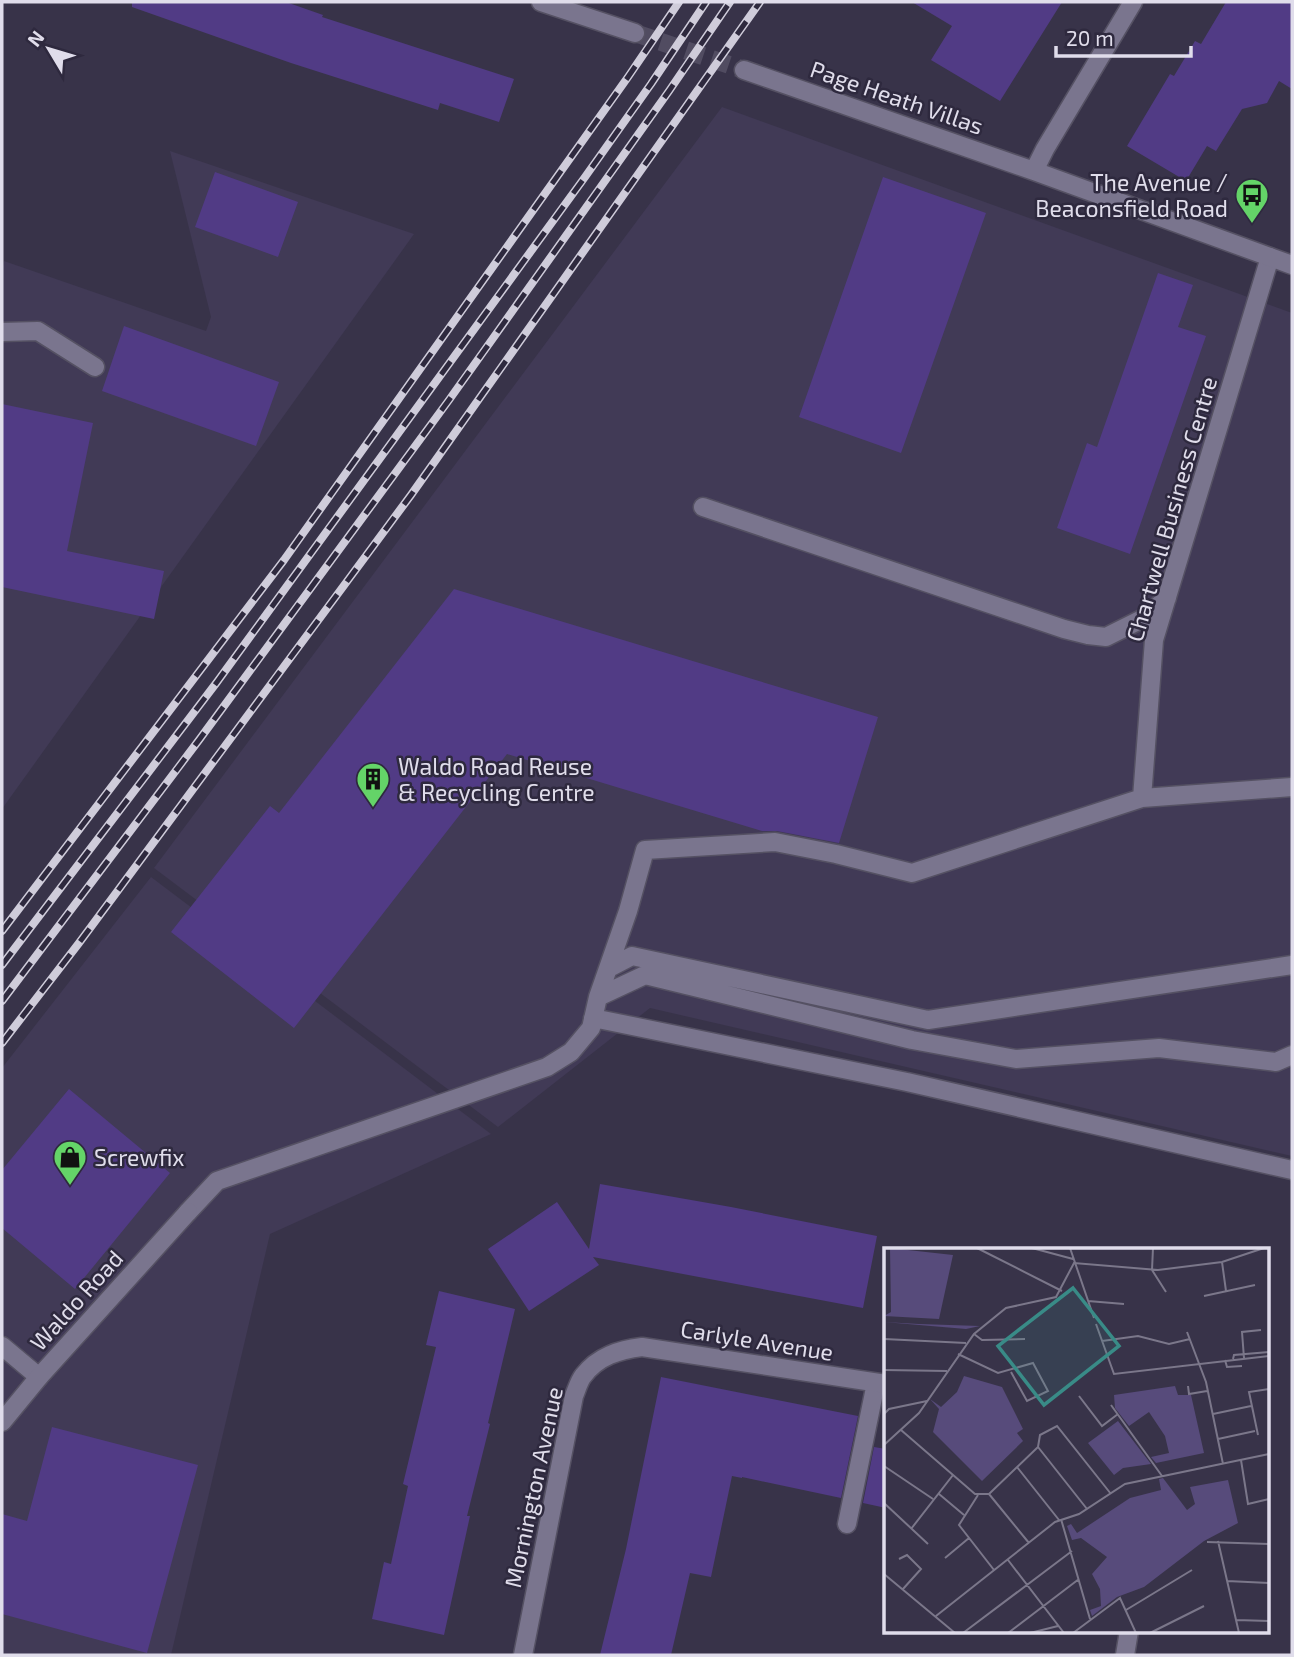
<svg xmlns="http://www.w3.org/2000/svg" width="1294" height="1657" font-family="'Exo 2',sans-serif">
<rect width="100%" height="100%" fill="#383349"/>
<!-- built -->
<path fill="#413a56" d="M722,107L1292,313V1156L650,1008L498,1127L154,868Z
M170,151L414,234L2,809V271L4,261L206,331L211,317Z
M151,877L491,1134L270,1234L171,1655H2V1068Z"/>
<!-- building -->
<path fill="#513b85" d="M132,2H286L323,15L322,17L514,79L499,122L440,103L438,110L291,63L132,7Z
M912,2H1062L1000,101L931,60L952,26Z
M1226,2H1292V89L1279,81L1267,103L1242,109L1216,151L1207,146L1186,181L1127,146L1170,74L1174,76L1195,41L1201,44Z
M215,172L298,202L278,257L195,227Z
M883,177L986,213L901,453L799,417Z
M1158,273L1193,285L1178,327L1206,336L1130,554L1057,528L1087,443L1097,447Z
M124,326L279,382L256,446L102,391Z
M2,404L93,423L67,551L164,571L154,619L2,587Z
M454,589L878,717L839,843L777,831H762L507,754L294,1028L171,932L270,806L279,813Z
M69,1089L170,1173L75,1289L2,1228V1170Z
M600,1184L731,1207L877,1236L863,1308L593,1257L599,1265L529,1311L488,1249L557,1202L589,1249Z
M439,1291L515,1309L488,1423L490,1424L467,1516H470L444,1635L372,1619L384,1562L391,1564L408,1486L403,1484L436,1347L426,1345Z
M661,1377L858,1416L841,1498L742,1477V1478L732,1476L711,1577L690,1573L671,1655H600L626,1549Z
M52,1427L198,1465L147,1653L2,1614V1514L27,1521Z
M874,1447L886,1449V1508L863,1503Z"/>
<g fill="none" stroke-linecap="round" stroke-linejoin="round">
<!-- minor-tunnel -->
<path stroke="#514c61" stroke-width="18" stroke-dasharray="18 9" stroke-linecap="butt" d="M635,33L744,70"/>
<defs>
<path id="service" d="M1270,257L1154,640L1142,798L1292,787
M2,332L38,331L95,367
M703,507L1064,629L1088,635L1106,637L1144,618L1167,598
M609,968L632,956L928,1020L1292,965
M598,997L645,975L912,1040L1016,1059L1159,1048L1276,1062L1292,1055
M593,1018L907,1082L1292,1170
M188,1212L217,1181L547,1067L571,1052L591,1028L598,997L628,911L645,850L775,842L836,854L912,873L1142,798
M2,1346L39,1377
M847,1524L876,1383"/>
<path id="minor" d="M541,2L635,33
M744,70L1034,171L1292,265
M1034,171L1045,149L1133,2
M2,1422L39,1377L188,1212
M523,1655L574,1396C577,1389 579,1381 583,1376C598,1356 619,1350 642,1347L886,1384
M1125,1655L1129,1631"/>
</defs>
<!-- service casing -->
<use href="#service" stroke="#555163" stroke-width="21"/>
<!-- minor casing -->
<use href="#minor" stroke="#555163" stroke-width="21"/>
<!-- service -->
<use href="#service" stroke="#7a758e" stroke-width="18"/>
<!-- minor -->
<use href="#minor" stroke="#7a758e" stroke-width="18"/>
<defs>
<path id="rail" d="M2,931L284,560L628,77L679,2
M2,965L217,682L585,177L651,84L706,2
M2,1001L199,740L449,400L669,91L730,2
M2,1043L79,943L411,495L760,2"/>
</defs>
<!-- rail casing -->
<use href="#rail" stroke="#cfccda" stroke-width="8"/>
<!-- rail -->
<use href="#rail" stroke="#2e293e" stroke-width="5" stroke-dasharray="16" stroke-linecap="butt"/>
</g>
<!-- icons -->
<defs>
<symbol id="bus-pin" viewBox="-11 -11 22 30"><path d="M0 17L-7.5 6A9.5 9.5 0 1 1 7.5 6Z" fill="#64d468" stroke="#2e293e"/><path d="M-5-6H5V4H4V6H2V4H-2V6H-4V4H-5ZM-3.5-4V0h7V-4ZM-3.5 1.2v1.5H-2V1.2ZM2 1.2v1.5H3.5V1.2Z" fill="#111"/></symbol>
<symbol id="building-pin" viewBox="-11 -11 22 30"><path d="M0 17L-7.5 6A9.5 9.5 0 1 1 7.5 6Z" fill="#64d468" stroke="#2e293e"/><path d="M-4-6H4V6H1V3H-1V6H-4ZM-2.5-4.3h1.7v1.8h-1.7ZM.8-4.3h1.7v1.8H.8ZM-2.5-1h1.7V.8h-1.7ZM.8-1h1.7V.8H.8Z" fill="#111"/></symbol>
<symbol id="shop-pin" viewBox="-11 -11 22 30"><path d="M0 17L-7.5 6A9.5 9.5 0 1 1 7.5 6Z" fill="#64d468" stroke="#2e293e"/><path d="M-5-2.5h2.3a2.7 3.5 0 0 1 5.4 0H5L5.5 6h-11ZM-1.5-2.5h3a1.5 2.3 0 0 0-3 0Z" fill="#111"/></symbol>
</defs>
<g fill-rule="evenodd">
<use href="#bus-pin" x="1233" y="176" width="38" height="52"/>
<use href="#building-pin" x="354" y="760" width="38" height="52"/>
<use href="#shop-pin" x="51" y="1138" width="38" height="52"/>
</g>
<g text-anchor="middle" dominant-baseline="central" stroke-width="5" stroke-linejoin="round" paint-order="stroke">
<!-- street labels -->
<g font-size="23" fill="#e0ddeb" stroke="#2e293e">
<text transform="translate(897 97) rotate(19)">Page Heath Villas</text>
<text transform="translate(1171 509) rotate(-74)">Chartwell Business Centre</text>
<text transform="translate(76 1300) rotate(-48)">Waldo Road</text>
<text transform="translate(757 1340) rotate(9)">Carlyle Avenue</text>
<text transform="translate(533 1487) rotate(-78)">Mornington Avenue</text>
</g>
<!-- poi labels -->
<g font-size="23" fill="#e0ddeb" stroke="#2e293e" text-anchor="start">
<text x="1228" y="182" text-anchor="end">The Avenue /<tspan x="1228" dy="26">Beaconsfield Road</tspan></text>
<text x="398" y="766">Waldo Road Reuse<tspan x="398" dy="26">&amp; Recycling Centre</tspan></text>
<text x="94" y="1157">Screwfix</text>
</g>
</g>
<!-- overview -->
<g transform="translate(884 1248)">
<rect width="385" height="385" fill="#383349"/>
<path d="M6,0L69,7L55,71L0,68L7,64ZM0,74L35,76L96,78L82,81ZM80,128L118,139L139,181L133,185L139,193L98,233L49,184L55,161L46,151L57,159L73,144ZM291,138L294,147H307L320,205L272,215L267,209L285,205L281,188L265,164L245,178L231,160L230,147ZM234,173L267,216L239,220L230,227L204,195ZM279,230L303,262L311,256L306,239L344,232L354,275L320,293L260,339L233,349L208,368L206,362L217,358L216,341L208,326L223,309L197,290L188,292L183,278L187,276L193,285L246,250L277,242L275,231Z" fill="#574b7b"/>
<path fill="none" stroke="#7b778a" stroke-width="2" d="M93,0L178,43M148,0L189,11M186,0L210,70M269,0L268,22L282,44M338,14L342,43M320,48L371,37M204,53L240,56M212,76L230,126L385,108M303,84L322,134L339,216M90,86L98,92L141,91M0,91L82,95M218,93L254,88L285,96L306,91M74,106L114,125L149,115L164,143L143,153L127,124M360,110L358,84L377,82M349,111L350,107L385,104M341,112L343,119L358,118M0,122L63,123M304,138L305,146L323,143M195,148L218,178L234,166M227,157L278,228M0,166L5,161L43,153M329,166L367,158M17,182L91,246H105M374,187L365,144L385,141M334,191L371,183M0,197L35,165L90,86L122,60L172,49L190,15L274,22L338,14L380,0M154,199L203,261M357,212L364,256L385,251M0,218L49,251M133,219L175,272M55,246L80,267M105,246L154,199L156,187L173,178L227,246M105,246L145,295M94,247L75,277L110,322M0,255L44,296M177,271L206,371M27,281L69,227M334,293L355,385M323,294L385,296M61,310L85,290M15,311L23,307L37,321L19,341M124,312L180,385M0,326L71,385M343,333L385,335M242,362L308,322M52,368L171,274L195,266L241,236L385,206M352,372L385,373M79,385L188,303M124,385L195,331M146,385L174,378M189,385L236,350L252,385M266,385L320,358"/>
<path fill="#398b87" fill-opacity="0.15" stroke="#398b87" stroke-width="3.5" d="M189,40L235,98L160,157L114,98Z"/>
<rect width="385" height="385" fill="none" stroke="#e0ddeb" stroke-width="3.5"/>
</g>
<!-- border -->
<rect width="1294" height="1657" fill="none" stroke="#e0ddeb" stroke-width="7"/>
<!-- north arrow -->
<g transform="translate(49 49) rotate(308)" stroke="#2e293e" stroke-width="5" paint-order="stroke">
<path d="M0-5L12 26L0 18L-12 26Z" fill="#e0ddeb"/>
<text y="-10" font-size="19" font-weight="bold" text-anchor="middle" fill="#e0ddeb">N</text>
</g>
<!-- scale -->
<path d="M1056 46v10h135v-10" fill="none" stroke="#e0ddeb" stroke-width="3.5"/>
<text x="1066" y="46" font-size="21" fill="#e0ddeb" stroke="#2e293e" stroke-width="5" paint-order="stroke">20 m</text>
</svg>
